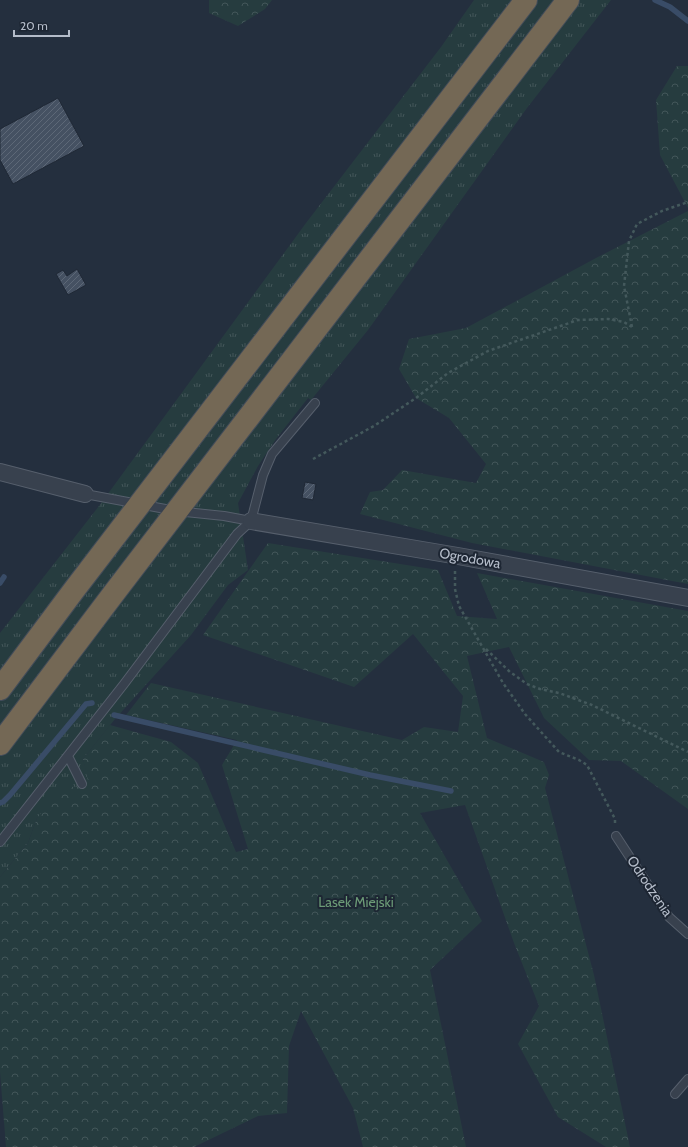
<svg xmlns="http://www.w3.org/2000/svg" width="688" height="1147" font-family="Cabin,sans-serif">
<defs>
<pattern id="grass-tufts" width="24" height="20" patternUnits="userSpaceOnUse"><rect width="24" height="20" fill="#263c3f"/><path d="M3 7l-1-3M5 7V3M7 7l1-3M15 17l-1-3M17 17v-4M19 17l1-3" fill="none" stroke="#435659"/></pattern>
<pattern id="forest-crowns" width="20" height="18" patternUnits="userSpaceOnUse"><rect width="20" height="18" fill="#263c3f"/><path d="M2 6a3 3 0 1 1 6 0M12 15a3 3 0 1 1 6 0" fill="none" stroke="#435659"/></pattern>
<pattern id="building-hatch" width="6" height="6" patternUnits="userSpaceOnUse"><rect width="6" height="6" fill="#455162"/><path d="M-1 1l2-2M0 6l6-6M5 7l2-2" fill="none" stroke="#5d6877"/></pattern>
</defs>
<rect width="100%" height="100%" fill="#242f3e"/>
<!-- grass -->
<path fill="url(#grass-tufts)" d="M474,0H611L527,108L368,330L311,400L308,398L276,439L258,466L238,503L248,570L228,585L191,635L115,719L83,759L89,781L75,787L37,818L28,843L0,877V633L99,506L306,223L441,47Z"/>
<!-- forest -->
<path fill="url(#forest-crowns)" d="M209,0H272L265,9L238,26L209,13Z
M677,66H688V208L660,155L656,100Z
M688,211V584L472,543L360,514L370,492L383,490L402,470L476,483L486,464L449,418L416,398L399,369L409,339L466,328L596,258Z
M268,543L438,570L457,616L497,619L477,573L688,611V809L621,761L589,760L544,718L509,647L467,656L487,738L544,762L549,775L545,788L594,975L630,1147H606L558,1117L518,1044L539,1006L514,943L465,805L420,813L482,921L430,970L466,1147H363L353,1108L301,1011L289,1046L287,1113L258,1116L194,1147H6L0,1072V877L28,843L37,818L64,786L75,787L88,781L83,759L110,725L171,742L198,763L236,852L248,849L222,765L237,740L126,715L151,683L402,740L424,727L458,732L463,696L413,634L354,687L203,635Z"/>
<g fill="none" stroke-linecap="round" stroke-linejoin="round">
<!-- stream -->
<path stroke="#394c67" stroke-width="5.5" d="M655,0L670,7L688,21
M0,583L4,577
M114,715L370,775L451,791
M0,803L3,802L10,795L86,704L92,703"/>
</g>
<!-- building -->
<path fill="url(#building-hatch)" stroke="#1f2835" d="M58,98L84,146L13,184L0,160V129Z
M77,269L86,285L68,295L56,274L63,270L67,276Z
M305,482L316,484L313,500L302,498Z"/>
<g fill="none" stroke-linecap="round" stroke-linejoin="round">
<defs>
<path id="lane" d="M85,494L176,511L224,516L251,521
M68,756L82,784
M616,836L669,917L688,934
M0,842L124,684L237,534L251,521L263,475L272,454L315,403
M675,1094L688,1079"/>
<path id="street" d="M0,472L85,494
M251,521L458,556L688,598"/>
<path id="highway" d="M0,689L74,590L526,0
M0,744L114,593L568,0"/>
</defs>
<!-- lane casing -->
<use href="#lane" stroke="#565f6c" stroke-width="10"/>
<!-- street casing -->
<use href="#street" stroke="#565f6c" stroke-width="18"/>
<!-- highway casing -->
<use href="#highway" stroke="#434c59" stroke-width="24"/>
<!-- path -->
<path stroke="#44595c" stroke-width="2.5" stroke-dasharray="3 3" stroke-linecap="butt" d="M632,327L624,286L629,241L637,224L662,211L688,202
M313,459L374,426L416,398L448,373L488,351L578,320L608,319L624,322L632,327
M455,571V589L459,606L503,683L525,714L559,752L579,760L587,765L615,819V823
M486,649L510,672L527,684L540,689L559,693L592,705L688,752"/>
<!-- lane -->
<use href="#lane" stroke="#38414e" stroke-width="8"/>
<!-- street -->
<use href="#street" stroke="#38414e" stroke-width="16"/>
<!-- highway -->
<use href="#highway" stroke="#746855" stroke-width="22"/>
</g>
<g text-anchor="middle" dominant-baseline="central" stroke-width="4" stroke-linejoin="round" paint-order="stroke">
<!-- street labels -->
<g font-size="14" fill="#b4bcc9" stroke="#1d2633">
<text transform="translate(470 558) rotate(10)">Ogrodowa</text>
<text transform="translate(650 886) rotate(56)">Odrodzenia</text>
</g>
<!-- park labels -->
<g font-size="14" fill="#6b9a76" stroke="#1d2633">
<text x="356" y="902">Lasek Miejski</text>
</g>
</g>
<!-- scale -->
<path d="M14 30v6h55v-6" fill="none" stroke="#b4bcc9" stroke-width="2"/>
<text x="20" y="30" font-size="12" fill="#b4bcc9" stroke="#1d2633" stroke-width="3" paint-order="stroke">20 m</text>
</svg>
